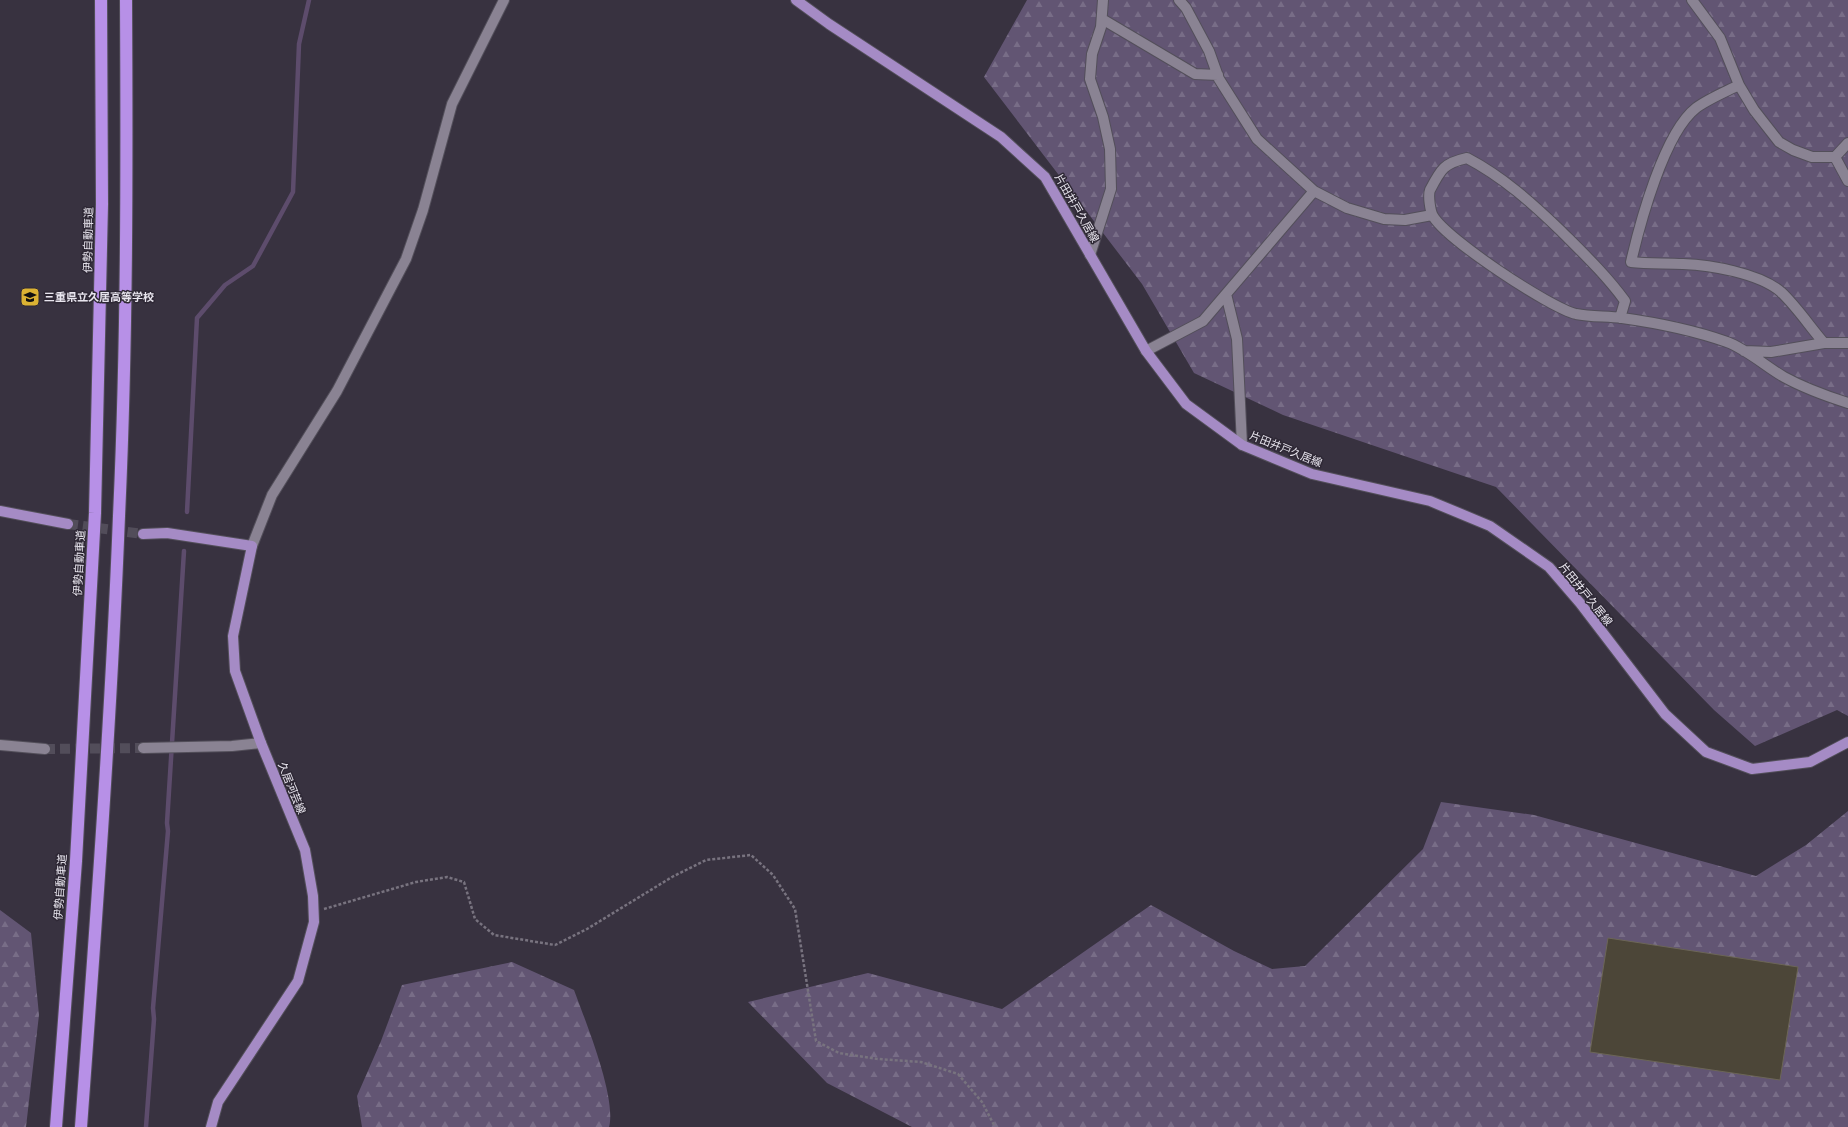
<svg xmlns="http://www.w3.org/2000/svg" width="1848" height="1127" font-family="Montserrat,'Noto Sans JP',sans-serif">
<defs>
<pattern id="forest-firs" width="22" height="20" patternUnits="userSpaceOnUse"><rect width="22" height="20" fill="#625573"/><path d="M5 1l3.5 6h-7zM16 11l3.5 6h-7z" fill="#786d87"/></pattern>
</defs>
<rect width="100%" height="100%" fill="#383240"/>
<!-- forest -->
<path fill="url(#forest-firs)" d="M1027,0H1848V716L1837,710L1755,746L1714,710L1496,487L1283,415L1194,373L1142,284L984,77Z
M1441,802L1534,815L1756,876L1806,845L1848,811V1127H912L827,1083L748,1002L868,973L1002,1009L1151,905L1234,951L1272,969L1305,966L1423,849Z
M0,910L31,933L39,1015L26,1127H0Z
M512,962L574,990C585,1020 617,1098 609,1127H362L357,1096L381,1041L402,985Z"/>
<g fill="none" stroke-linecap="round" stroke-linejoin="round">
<!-- stream -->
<path stroke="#5d4c6c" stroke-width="4.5" d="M187,512L197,318L225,285L253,266L293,192L299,44L309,0
M146,1127L154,1019L153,1008L168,831L167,823L184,551"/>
</g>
<!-- building -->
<path fill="#4c4638" stroke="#6c6657" d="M1608,938L1798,967L1780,1080L1590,1052Z"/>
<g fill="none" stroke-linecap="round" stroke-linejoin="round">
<!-- minor-tunnel -->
<path stroke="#524d5a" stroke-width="10" stroke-dasharray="10 5" stroke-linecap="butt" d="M45,749L143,748"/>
<!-- major-tunnel -->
<path stroke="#524d5a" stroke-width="10" stroke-dasharray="10 5" stroke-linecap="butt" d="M68,524L143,534"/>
<defs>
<path id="minor" d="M1179,0L1186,8L1209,51L1219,79L1257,139L1314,191L1347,208L1384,219L1405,220L1432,215
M1692,0L1720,38L1739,85L1754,110L1779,142L1793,150L1812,157H1835L1848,143
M1102,19L1195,74L1218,75
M1739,85C1725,92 1708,99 1696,108C1664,133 1640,223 1631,262C1648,264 1665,263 1683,264C1710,265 1759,273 1781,292C1797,307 1810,327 1824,343
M1835,157L1848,181
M1090,255L1111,189L1110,149L1103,117L1090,79L1092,54L1101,27L1103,0
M1226,294L1237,339L1242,445
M1620,318L1625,301C1606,275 1584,254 1561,231C1532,203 1503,177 1467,158C1444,163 1441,169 1430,190C1428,195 1430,211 1433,216C1446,239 1550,308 1576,314C1591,317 1607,316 1622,318C1658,323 1693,330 1727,342C1748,350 1765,366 1784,377C1804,388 1826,396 1848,403
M1146,351L1203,321L1314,191
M1744,351L1771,352L1824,343H1848
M252,546L272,495L337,391L406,259L423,210L452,104L504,0
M0,745L45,749
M143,748L232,746L261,743"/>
<path id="major" d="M796,0L829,24L1001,137L1045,177L1146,351L1186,404L1242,445L1312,474L1430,501L1490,526L1549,567L1580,603L1665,714L1706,752L1752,769L1810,762L1848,742
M0,511L68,524
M143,534L167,533L252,546L233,636L235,671L261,743L305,850L313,896L314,922L298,981L218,1102L211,1127"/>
<path id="highway" d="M56,1127L76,861L95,513L102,204L101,0
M81,1127C96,923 111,720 119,516C127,344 127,172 126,0"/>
</defs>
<!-- minor casing -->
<use href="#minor" stroke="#534f5a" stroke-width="12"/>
<!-- major casing -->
<use href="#major" stroke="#534f5a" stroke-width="12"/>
<!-- highway casing -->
<use href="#highway" stroke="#534f5a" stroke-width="14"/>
<!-- path -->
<path stroke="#78737f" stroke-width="2.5" stroke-dasharray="3 2" stroke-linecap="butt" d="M324,909L416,882L447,877L464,882L475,919L494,935L555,945L587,929L672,877L706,860L751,855L773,875L795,909L816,1041L839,1053L878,1059L921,1062L958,1074L982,1102L995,1127"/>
<!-- minor -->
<use href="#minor" stroke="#8a8393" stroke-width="10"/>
<!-- major -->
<use href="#major" stroke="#a58bc5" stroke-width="10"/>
<!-- highway -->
<use href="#highway" stroke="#b790e7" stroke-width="12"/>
</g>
<!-- icons -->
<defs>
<symbol id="school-square" viewBox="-11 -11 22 22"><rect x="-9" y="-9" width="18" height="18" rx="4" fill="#dbb233" stroke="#2e2835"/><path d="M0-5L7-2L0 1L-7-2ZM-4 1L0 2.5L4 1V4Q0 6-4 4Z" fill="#111"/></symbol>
</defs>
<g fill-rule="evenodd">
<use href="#school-square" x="19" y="286" width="22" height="22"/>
</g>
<g text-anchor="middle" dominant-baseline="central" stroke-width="3" stroke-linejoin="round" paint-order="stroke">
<!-- street labels -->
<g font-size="11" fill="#e8e5ee" stroke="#2e2835">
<text transform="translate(1077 208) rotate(60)">片田井戸久居線</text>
<text transform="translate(88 240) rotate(-89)">伊勢自動車道</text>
<text transform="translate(1286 449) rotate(22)">片田井戸久居線</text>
<text transform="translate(79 563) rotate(-87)">伊勢自動車道</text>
<text transform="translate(1586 594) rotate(51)">片田井戸久居線</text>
<text transform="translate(292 788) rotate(68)">久居河芸線</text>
<text transform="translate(60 887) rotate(-86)">伊勢自動車道</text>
</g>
<!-- poi labels -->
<g font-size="11" font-weight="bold" fill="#e8e5ee" stroke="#2e2835" text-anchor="start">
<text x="44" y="297">三重県立久居高等学校</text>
</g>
</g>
</svg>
